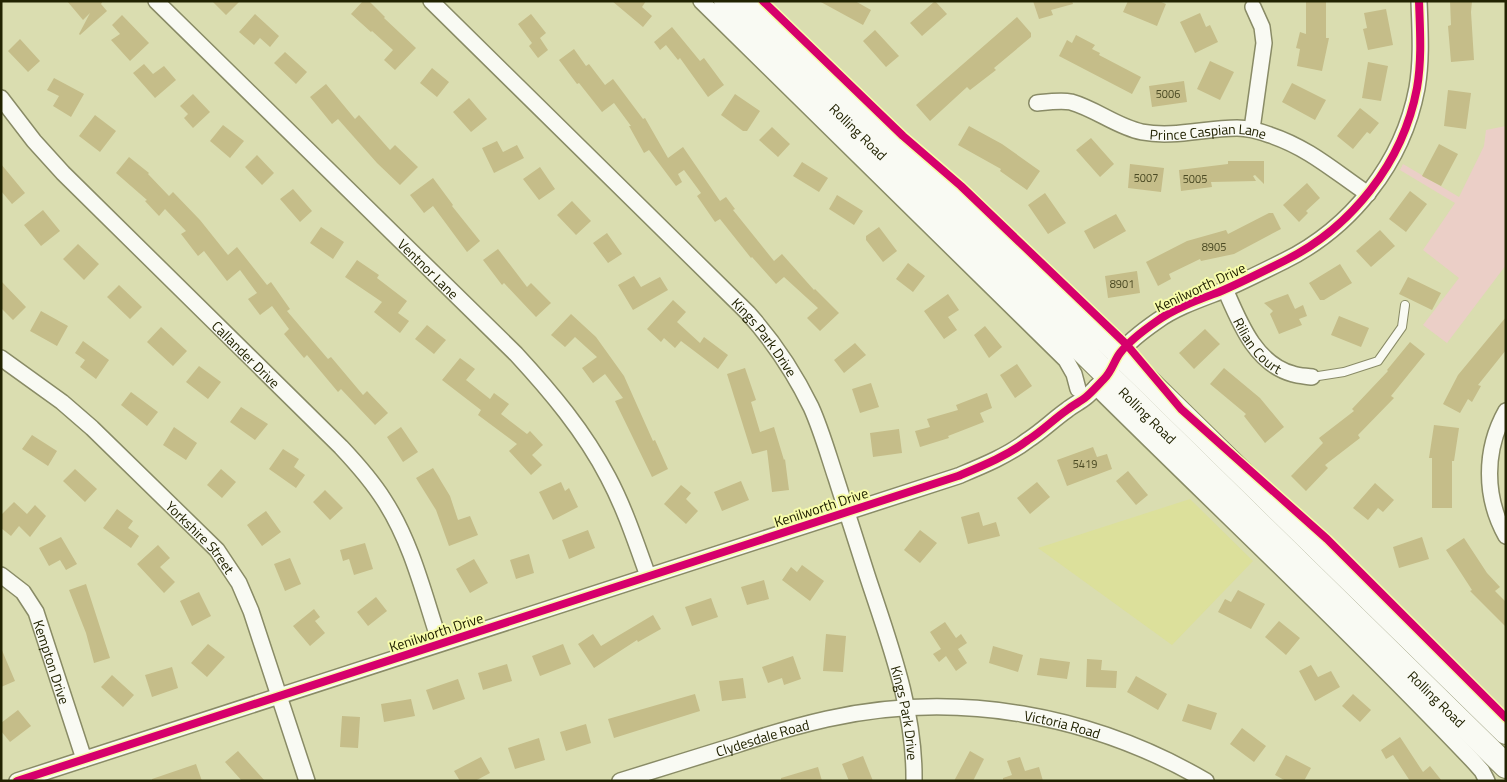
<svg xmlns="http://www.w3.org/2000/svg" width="1507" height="782" font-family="'Titillium Web',sans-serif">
<rect width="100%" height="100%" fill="#daddb0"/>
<!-- built -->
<path fill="#dce09b" d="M1190,499L1253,561L1172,645L1038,548Z"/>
<!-- green -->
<path fill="#ebcfc7" d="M1506,126V265L1447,343L1423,325L1459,278L1423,250L1455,203L1400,170L1403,164L1459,197L1484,146L1486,130Z"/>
<!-- building -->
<path fill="#c5bd89" d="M67,1H103L101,4L107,11L80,35L79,34L90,13L83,20Z
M212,1H240L226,15Z
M363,1H369L385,17L384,18L416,48L395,70L384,60L393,50L372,31L371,32L351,14Z
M612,1H646L642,7L652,16L643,27Z
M819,1H855L871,10L863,25Z
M935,1L947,14L922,36L910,23Z
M1033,1H1072L1073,4L1051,10L1053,15L1039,19Z
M1128,1H1159L1166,4L1157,26L1123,12Z
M1306,1H1326V38H1329L1322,71L1297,66L1300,49L1296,48L1300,32L1306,34Z
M1450,1H1472L1471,12L1474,60L1451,62L1448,26L1451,25Z
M1386,9L1393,45L1368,50L1363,29L1367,28L1364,13Z
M1200,13L1206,27L1210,25L1218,42L1195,53L1180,22Z
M255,14L279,36L270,47L260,38L254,45L239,32Z
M531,14L546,33L540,38L548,50L538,58L529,46L532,43L518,24Z
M122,15L149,43L130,61L111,40L120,34L112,25Z
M1017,17L1031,33V37L994,68L996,70L970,90L967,87L930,121L916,105Z
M672,27L700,61L704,58L724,85L708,97L680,58L678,60L666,45L660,50L654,42Z
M875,30L899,56L886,67L863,41Z
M1076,35L1095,45L1092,49L1100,53L1099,55L1141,77L1132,94L1059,56L1067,40L1072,43Z
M20,39L40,61L28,72L8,51Z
M574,49L586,66L589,64L605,85L613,79L643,119L645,118L668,158L683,147L720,201L726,197L735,209L733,210L774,261L782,254L814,290L815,289L839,313L820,331L807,318L818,308L784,277L776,284L752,257L751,258L720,219L715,222L697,196L701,193L684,170L678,174L682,182L676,186L649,150L644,153L629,126H631L614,103L602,112L579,83L577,84L559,60Z
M285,52L307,72L296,84L274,63Z
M1210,61L1234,72L1220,100L1197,89Z
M1368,62L1388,66L1381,101L1362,98Z
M144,64L153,74L164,66L176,80L155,98L133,73Z
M432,68L449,82L437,97L420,83Z
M54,78L84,94L71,117L53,106L59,96L47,90Z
M1184,81L1187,102L1152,107L1149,86Z
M1292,83L1326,100L1315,120L1282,102Z
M326,84L355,119L359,115L390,150L395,145L418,167L400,185L377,163L338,119L332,124L310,97Z
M1448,90L1471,93L1466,129L1444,126Z
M193,94L210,112L193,128L184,118L188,114L180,106Z
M735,94L760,111L747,131H743L721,115Z
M469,98L487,119L471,132L453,112Z
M1360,108L1379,123L1370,134L1367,132L1353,149L1337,136Z
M95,115L116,131L100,152L79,136Z
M223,125L244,141L230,158L210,141Z
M969,126L1002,144L1040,171L1027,190L1000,171L1001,169L958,145Z
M772,127L790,144L778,157L759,140Z
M1091,138L1114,164L1100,177L1076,150Z
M497,141L503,152L517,145L524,158L494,173L482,148Z
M1439,144L1458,154L1441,186L1422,176Z
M257,155L274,173L262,185L245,167Z
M129,157L149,173L148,174L169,196L173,192L200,220L228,255L237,247L267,285L271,282L290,309L287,311L328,359L331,357L363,395L367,391L388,413L375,425L341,389L338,392L307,355L304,358L284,334L289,329L272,306L260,315L248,299L257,293L240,270L227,281L204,251L198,256L181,234L186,231L165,209L159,216L145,201L147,200L116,173Z
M1228,161H1264V184L1255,175L1253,176L1256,181L1211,182L1212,187L1181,191L1179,170L1228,164Z
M802,162L828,178L819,192L793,176Z
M1,164L25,193L12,204L1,191Z
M1130,164L1164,168L1161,192L1128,188Z
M540,167L555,189L539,200L523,179Z
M433,178L453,205L452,206L480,241L467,252L433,206L424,213L410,195Z
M1307,183L1320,198L1306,211L1308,213L1299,222L1283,205Z
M293,189L312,211L300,222L280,199Z
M1410,191L1427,204L1406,232L1389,219Z
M1045,193L1066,223L1048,234L1028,205Z
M837,195L863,211L854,225L829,209Z
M572,201L591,221L576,235L557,215Z
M43,210L60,231L41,246L24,225Z
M1269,213H1273L1281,229L1234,254L1201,261L1200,259L1169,274L1171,279L1158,286L1146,262L1187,241L1226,230L1228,234Z
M1116,214L1126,231L1094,249L1084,231Z
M321,227L344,242L333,259L310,243Z
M879,227L897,251L883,262L866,240V236Z
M1380,230L1395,246L1371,267L1356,251Z
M607,233L622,254L608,263L593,243Z
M78,244L99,264L84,280L63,259Z
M498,249L527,287L531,283L551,303L536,317L504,283L502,285L483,260Z
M357,260L379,275L377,278L407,301L398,313L409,321L400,333L374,312L382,302L345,277Z
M908,263L925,276L913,292L896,279Z
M1340,264L1352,283L1324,300H1320L1309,283Z
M1137,271L1140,293L1108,298L1105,276Z
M634,276L641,287L660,277L668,290L633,310L618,285Z
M1408,277L1441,293L1432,310L1399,294Z
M1,281L26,307L13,320L1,308Z
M119,285L142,307L130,319L107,297Z
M948,294L959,310L948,317L957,330L944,339L924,311Z
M1288,294L1295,309L1303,305L1307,316L1299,319L1302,325L1279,334L1270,314L1273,311L1264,303Z
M673,300L686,312L677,322L700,343L704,337L728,355L718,369L681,341L675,348L664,338L661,342L647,329Z
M41,311L68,326L57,346L30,331Z
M571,314L596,337L624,376L653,441L655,440L668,469L652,477L615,401L623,398L605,374L593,383L582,368L597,357L575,337L565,347L551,335Z
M1339,316L1369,328L1361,347L1331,335Z
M1506,317V350L1478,385L1481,386L1472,402L1468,399L1460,413L1443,404L1458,375Z
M427,325L446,340L434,354L415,339Z
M985,326L1002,347L989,358L974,335Z
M161,327L187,351L173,366L147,342Z
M1205,329L1220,344L1194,369L1179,353Z
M83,341L109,360L96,379L80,367L85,360L75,353Z
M1410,342L1425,354L1391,396L1394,398L1358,435L1360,438L1325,465L1328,468L1306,491L1291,476L1323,443L1319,438L1354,411L1352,409L1388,371L1387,370Z
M855,343L866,355L844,373L834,360Z
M460,358L475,369L466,380L490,399L494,393L509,404L501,414L527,434L530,431L543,445L532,455L542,465L531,475L509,451L517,444L478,415L481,410L442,380Z
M1017,364L1032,386L1015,398L1000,375Z
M199,366L221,382L208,399L186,382Z
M745,368L756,400L751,402L760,432L774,427L784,460L785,459L789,490L772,492L767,450L752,454L727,374Z
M1224,368L1260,398L1284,427L1265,443L1244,416L1246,414L1210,384Z
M871,383L879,407L860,413L852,389Z
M131,392L158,412L147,426L121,405Z
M987,393L992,408L980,413L984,422L948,436L949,438L920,447L915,431L930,427L927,419L958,410L956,405Z
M241,407L268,424L255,440L230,422Z
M1434,425L1459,428L1454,461H1452V508H1432V458H1429Z
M174,427L197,443L186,460L163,445Z
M401,427L418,452L403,462L387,437Z
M899,429L902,453L873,457L870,433Z
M32,435L57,451L48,466L22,449Z
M1093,447L1097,457L1107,454L1112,469L1067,486L1057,460Z
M283,449L299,459L294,467L305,475L296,488L269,469Z
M433,468L450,496L458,520L470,516L478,535L449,546L436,510L416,478Z
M75,469L97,489L85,502L63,481Z
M221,469L236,482L222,498L207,485Z
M1128,471L1148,495L1136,505L1116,481Z
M741,481L749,500L722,511L714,492Z
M561,482L565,491L569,488L578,507L553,520L539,492Z
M1037,482L1050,497L1030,514L1017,498Z
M1375,483L1394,500L1383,512L1378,508L1368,520L1353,508Z
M681,485L691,493L686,499L698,511L686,524L664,504Z
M325,490L343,508L330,520L313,502Z
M14,502L27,514L35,505L46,516L30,537L19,526L11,536L1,528V515Z
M117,509L133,521L128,528L139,536L131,548L103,528Z
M266,511L281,532L262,546L247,525Z
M979,512L983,526L996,522L1000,536L968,544L961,517Z
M588,530L595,548L569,559L562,540Z
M920,530L937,543L920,563L904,550Z
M61,537L77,564L66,570L60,560L49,566L39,548Z
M1422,537L1429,559L1399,568L1393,547Z
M1464,538L1487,573L1500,587L1495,591L1506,602V627L1470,591L1472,590L1446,550Z
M365,543L373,569L354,575L349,559L343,561L340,550Z
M158,545L170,558L160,567L175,582L164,593L137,564Z
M529,554L534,573L516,579L510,560Z
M290,558L301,584L285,591L274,564Z
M474,559L488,583L470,593L456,569Z
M802,565L824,581L810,601L782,580L791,567L797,572Z
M764,580L769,599L747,605L741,587Z
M86,584L110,658L94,663L86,633L69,590Z
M1238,590L1265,604L1251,629L1218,612L1225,599L1231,602Z
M199,592L211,616L192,626L180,601Z
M376,597L387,611L368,626L357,612Z
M711,598L718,617L692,626L685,607Z
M314,609L320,617L315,621L325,633L310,646L293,626Z
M653,615L661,629L638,642L637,640L594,668L578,644L593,634L601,646Z
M1279,621L1300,638L1286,655L1265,637Z
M945,622L956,638L961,634L967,643L958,649L967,663L956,671L946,656L939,662L933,654L941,649L930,632Z
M826,634L846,636L843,672L823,671Z
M208,644L225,657L207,677L191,663Z
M563,644L571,664L540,676L532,656Z
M993,646L1023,655L1018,672L989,663Z
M1,648L15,681L1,687Z
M793,656L801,679L784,685L782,678L768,683L762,667Z
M1040,658L1070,662L1067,679L1037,675Z
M1087,659L1102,660L1101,670L1117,671L1116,688L1086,687Z
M507,664L512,681L483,690L478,673Z
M1311,665L1318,677L1331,671L1340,687L1315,701L1299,671Z
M172,667L178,688L152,697L145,675Z
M112,675L134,695L123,707L101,687Z
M1136,676L1167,694L1158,710L1127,692Z
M743,678L746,698L722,701L719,681Z
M458,679L465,699L433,710L426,690Z
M695,694L700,711L614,738L608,719Z
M1353,694L1371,710L1360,722L1342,706Z
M411,699L415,716L384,722L381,704Z
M1188,704L1217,713L1211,730L1182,721Z
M18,710L31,726L10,742L1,731V723Z
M342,716L360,717L358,748L340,747Z
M586,724L591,743L566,751L560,732Z
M1242,728L1266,746L1254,762L1230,744Z
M1400,737L1423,772L1430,766L1442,781H1410L1393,755L1386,759L1381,750Z
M539,738L545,760L515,769L508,748Z
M238,751L265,781H242L225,762Z
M970,751L984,759L973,781H954Z
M1286,755L1311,768L1304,781H1286L1275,775Z
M863,756L873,781H849L842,764Z
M481,757L490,773L475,781H460L454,771Z
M1020,757L1025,771L1039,767L1043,781H1003V778L1012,775L1007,761Z
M196,764L202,781H152V779Z
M818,767L822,781H781V778Z"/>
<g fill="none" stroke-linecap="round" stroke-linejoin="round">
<defs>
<path id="lane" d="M1312,377L1344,372L1378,361L1402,327L1405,305"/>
<g id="street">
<path id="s1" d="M156,1L516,354C551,392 584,431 608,477C625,509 636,543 648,576"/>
<path id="s2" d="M431,1L748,313C773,341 794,372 811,407C821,429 828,454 836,478C846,510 857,543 867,575C889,642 915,709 914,781"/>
<path d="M701,1L1066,360L1074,374L1078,389"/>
<path id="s3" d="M1,98L34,141L63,173L341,447C357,464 372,481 384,500C412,543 424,595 440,643"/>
<path id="s4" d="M1037,103C1047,102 1061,100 1071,102C1096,109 1117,127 1142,132C1174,138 1205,128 1237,128C1249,128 1259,131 1270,135C1309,148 1334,171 1368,194"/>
<path d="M1252,129L1264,43L1262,27L1253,7"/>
<path id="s5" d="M1225,289C1239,321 1255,364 1293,374C1299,376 1306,376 1312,377"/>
<path id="s6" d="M1,358L62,402L92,428L217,550L239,583L251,611L307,781"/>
<path d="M1096,387C1222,512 1352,634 1474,762L1482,771L1487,781"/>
<path d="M1506,411C1484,450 1484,497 1506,536"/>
<path id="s7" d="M1,575L23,592L36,612L84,759"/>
<path d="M17,781L958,476C982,466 1007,456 1028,440C1042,431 1054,419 1067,410C1073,405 1080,402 1086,397C1092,392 1098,385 1104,379C1112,371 1114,361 1120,353C1130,340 1144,330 1157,321C1175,308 1198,300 1219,292C1240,283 1262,272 1284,261C1351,228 1403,163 1417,88C1422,59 1420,30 1419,1"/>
<path id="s8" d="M620,781C659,769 697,757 736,745C766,735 796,726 827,719C957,690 1091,714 1206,781"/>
</g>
<g id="primary">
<path id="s9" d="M726,1L1506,766"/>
<path d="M750,1L908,154L1120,354L1506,732"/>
</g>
</defs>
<!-- lane casing -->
<use href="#lane" stroke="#898b66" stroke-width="10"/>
<!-- street casing -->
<use href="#street" stroke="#898b66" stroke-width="18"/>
<!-- primary casing -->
<use href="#primary" stroke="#898b66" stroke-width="26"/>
<!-- lane -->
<use href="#lane" stroke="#f9faf3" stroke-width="8"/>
<!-- street -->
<use href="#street" stroke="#f9faf3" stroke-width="15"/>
<!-- primary -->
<use href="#primary" stroke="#f9faf3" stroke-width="24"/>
<defs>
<path id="cycleway" d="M763,1L903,136L961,186L1127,345L1181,409L1327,539L1506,718
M17,781L958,476C982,466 1007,456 1028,440C1042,431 1054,419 1067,410C1073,405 1080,402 1086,397C1092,392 1098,385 1104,379C1112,371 1114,361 1120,353C1130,340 1144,330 1157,321C1175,308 1198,300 1219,292C1240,283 1262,272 1284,261C1351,228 1403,163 1417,88C1422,59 1420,30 1419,1"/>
</defs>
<!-- cycleway casing -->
<use href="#cycleway" stroke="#f7fcab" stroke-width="11"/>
<!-- cycleway -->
<use href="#cycleway" stroke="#d6006c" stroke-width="8"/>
</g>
<g text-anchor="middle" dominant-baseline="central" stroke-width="4" stroke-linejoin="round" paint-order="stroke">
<!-- number labels -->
<g font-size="11" fill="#4a4923">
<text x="1168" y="94">5006</text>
<text x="1146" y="178">5007</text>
<text x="1195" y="179">5005</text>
<text x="1214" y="247">8905</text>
<text x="1122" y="284">8901</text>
<text x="1085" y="464">5419</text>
</g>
<!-- street labels -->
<g font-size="14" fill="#212201" stroke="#f7fcab">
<text stroke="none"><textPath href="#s9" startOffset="186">Rolling Road</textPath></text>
<text stroke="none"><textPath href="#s4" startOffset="178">Prince Caspian Lane</textPath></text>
<text stroke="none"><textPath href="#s1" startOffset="382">Ventnor Lane</textPath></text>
<text transform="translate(1200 287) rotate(-25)">Kenilworth Drive</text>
<text stroke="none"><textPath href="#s2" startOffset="474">Kings Park Drive</textPath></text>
<text stroke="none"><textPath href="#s5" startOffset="66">Rilian Court</textPath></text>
<text stroke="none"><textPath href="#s3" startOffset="355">Callander Drive</textPath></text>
<text stroke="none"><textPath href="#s9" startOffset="591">Rolling Road</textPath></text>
<text transform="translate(821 507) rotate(-18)">Kenilworth Drive</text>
<text stroke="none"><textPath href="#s6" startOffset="269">Yorkshire Street</textPath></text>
<text transform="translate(436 632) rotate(-18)">Kenilworth Drive</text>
<text stroke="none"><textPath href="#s7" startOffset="104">Kempton Drive</textPath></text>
<text stroke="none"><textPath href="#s9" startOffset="996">Rolling Road</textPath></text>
<text stroke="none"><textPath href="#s2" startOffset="879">Kings Park Drive</textPath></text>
<text stroke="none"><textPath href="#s8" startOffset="454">Victoria Road</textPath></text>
<text stroke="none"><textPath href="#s8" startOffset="149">Clydesdale Road</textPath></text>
</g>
</g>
<!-- border -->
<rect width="1507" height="782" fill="none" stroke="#212201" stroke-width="5"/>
</svg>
